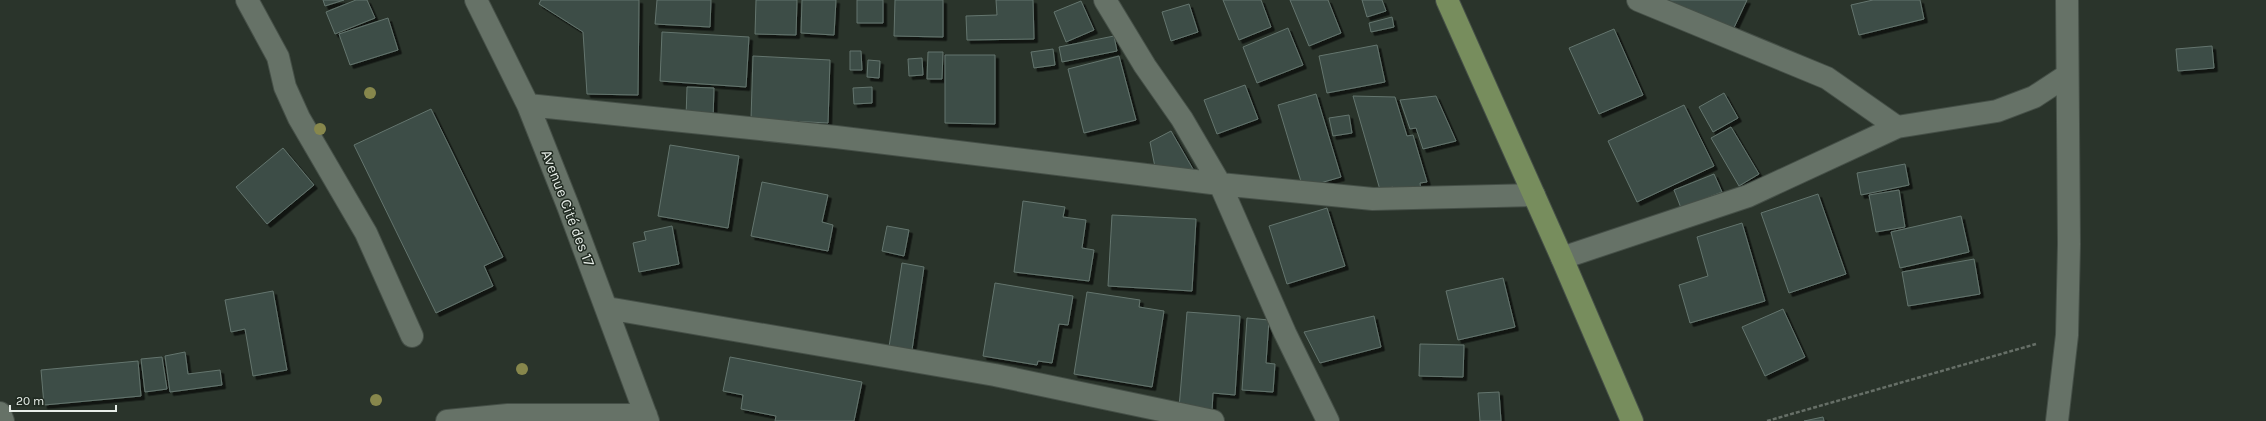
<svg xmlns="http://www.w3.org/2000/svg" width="2266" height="421" font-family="Karla,sans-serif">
<defs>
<filter id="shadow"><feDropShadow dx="3.5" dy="3.5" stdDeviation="0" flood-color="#0009"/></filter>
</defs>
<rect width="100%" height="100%" fill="#2a342b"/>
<!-- building -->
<path fill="#3d4d47" stroke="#64756e" filter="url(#shadow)" d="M323,0H344L325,6Z
M356,0H367L375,18L335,34L326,12Z
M541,0H639L638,95L587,94L583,32L539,4Z
M657,0H711L710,27L655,24Z
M756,0H797L796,35L755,34Z
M802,0H836L834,35L801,33Z
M857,0H883V23H857Z
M895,0H943V37L894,36Z
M996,0H1033L1034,39L967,40L966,16L997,15Z
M1223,0H1261L1271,27L1239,40Z
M1290,0H1328L1341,33L1309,46Z
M1362,0H1382L1386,11L1367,17Z
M1666,0H1747L1731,34Z
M1873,0H1920L1924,19L1859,35L1851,5Z
M1081,1L1094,30L1066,42L1054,12Z
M1189,4L1198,32L1171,41L1162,12Z
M1392,17L1394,27L1371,32L1369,23Z
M388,18L398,50L350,65L339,34Z
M1288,28L1303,65L1257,83L1243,47Z
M1614,29L1643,95L1599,114L1569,48Z
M662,32L749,37L746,87L660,81Z
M1114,36L1117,51L1062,62L1059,47Z
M1377,45L1385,82L1327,93L1319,56Z
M2212,46L2214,68L2178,71L2176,49Z
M1053,49L1055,65L1034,68L1031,52Z
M850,51H861L862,70H850Z
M928,52H943L942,79H927Z
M945,55H995V124L945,123Z
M753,56L830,60L828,123L751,119Z
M1119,56L1136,120L1084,133L1068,69Z
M922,58L923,75L909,76L908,59Z
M868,60L880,61L879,78L867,77Z
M1245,85L1258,119L1217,134L1204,100Z
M687,87L714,88L713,119L686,118Z
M872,87V103L854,104L853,88Z
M1724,93L1738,118L1713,132L1699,107Z
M1316,94L1341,177L1303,188L1278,105Z
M1353,96L1395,97L1407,136L1413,135L1427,182L1420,183L1421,192L1394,194L1393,187L1380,190Z
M1436,96L1456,141L1423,149L1416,128L1410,129L1400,100Z
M1684,105L1714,166L1637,202L1608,141Z
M431,109L503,257L484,266L493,286L436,313L354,145Z
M1349,115L1352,133L1333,136L1329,118Z
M1731,127L1759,174L1739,186L1711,138Z
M1171,131L1193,169L1155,167L1150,142Z
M670,145L739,156L728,228L658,216Z
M283,148L314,185L267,224L236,187Z
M1905,164L1909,185L1861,195L1857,173Z
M1714,174L1722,192L1681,208L1674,190Z
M762,182L828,195L822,222L833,225L828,251L751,236Z
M1899,190L1905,227L1876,232L1869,195Z
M1818,194L1846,274L1789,293L1761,213Z
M1023,201L1065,207L1063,217L1086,220L1082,248L1094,250L1089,281L1014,272Z
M1327,208L1345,266L1287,284L1269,226Z
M1112,215L1196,219L1192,291L1108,286Z
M1961,216L1969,252L1900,268L1891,232Z
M1742,223L1765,301L1690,323L1679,285L1708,276L1697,237Z
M672,226L679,264L639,272L633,243L646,240L644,232Z
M887,226L909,230L904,256L882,251Z
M1974,259L1980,294L1908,306L1902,272Z
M902,263L924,267L912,350L889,347Z
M1503,278L1515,327L1458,340L1446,291Z
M995,283L1073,296L1068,325L1059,324L1052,363L1038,361L1037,365L983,356Z
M273,291L287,370L253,376L245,329L231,332L225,300Z
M1087,292L1140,300L1139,307L1164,311L1152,387L1074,374Z
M1783,309L1805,357L1765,376L1742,327Z
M1187,312L1240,316L1235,395L1213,393L1212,411L1179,408Z
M1374,316L1381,347L1320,363L1304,332Z
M1247,318L1269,320L1266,363L1275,364L1273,392L1242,390Z
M1420,344L1464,345L1463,377L1419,376Z
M185,352L188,374L220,370L222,385L170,392L165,356Z
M162,357L167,389L145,392L141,359Z
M730,357L862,382L854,421H775L776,416L741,409L743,395L723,391Z
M138,361L141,396L44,405L41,370Z
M1499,392L1501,421H1480L1478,393Z
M1823,417L1824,421H1804Z"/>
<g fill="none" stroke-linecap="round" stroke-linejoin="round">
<defs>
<path id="minor" d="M247,0L278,57L285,87L299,118L366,233L412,336
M476,0L528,105L568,206L648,421
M1105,0L1145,66L1182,119L1220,184L1285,333L1328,421
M1638,0L1827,78L1897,127
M528,105L836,137L1220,184L1373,199L1534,195
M1562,258L1748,196L1897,127L1997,111L2034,97L2066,76
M607,308L995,375L1213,421
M0,413L3,421
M447,421L508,415H646
M2057,421L2067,335L2069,244L2067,0"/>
<path id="major" d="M1447,0L1562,258L1632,421"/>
</defs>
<!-- minor casing -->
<use href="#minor" stroke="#454f47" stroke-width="24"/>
<!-- major casing -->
<use href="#major" stroke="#454f47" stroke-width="24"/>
<!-- path -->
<path stroke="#666f67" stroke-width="2.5" stroke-dasharray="4 2" stroke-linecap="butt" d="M1767,421L2036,344"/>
<!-- minor -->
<use href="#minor" stroke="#667267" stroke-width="22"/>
<!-- major -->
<use href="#major" stroke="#778d5d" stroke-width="22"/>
</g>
<!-- trees -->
<g fill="#87874c">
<circle cx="370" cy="93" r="6"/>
<circle cx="320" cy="129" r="6"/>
<circle cx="522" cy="369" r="6"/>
<circle cx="376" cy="400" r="6"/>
</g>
<g text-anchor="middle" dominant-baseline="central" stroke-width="3" stroke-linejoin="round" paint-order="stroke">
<!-- street labels -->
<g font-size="15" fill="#e8efe9" stroke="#202a21">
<text transform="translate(568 208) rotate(69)">Avenue Cité des 17</text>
</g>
</g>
<!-- scale -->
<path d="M10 405v6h106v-6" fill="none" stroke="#e8efe9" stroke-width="2"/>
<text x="16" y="405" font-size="12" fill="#e8efe9" stroke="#202a21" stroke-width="3" paint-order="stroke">20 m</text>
</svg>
